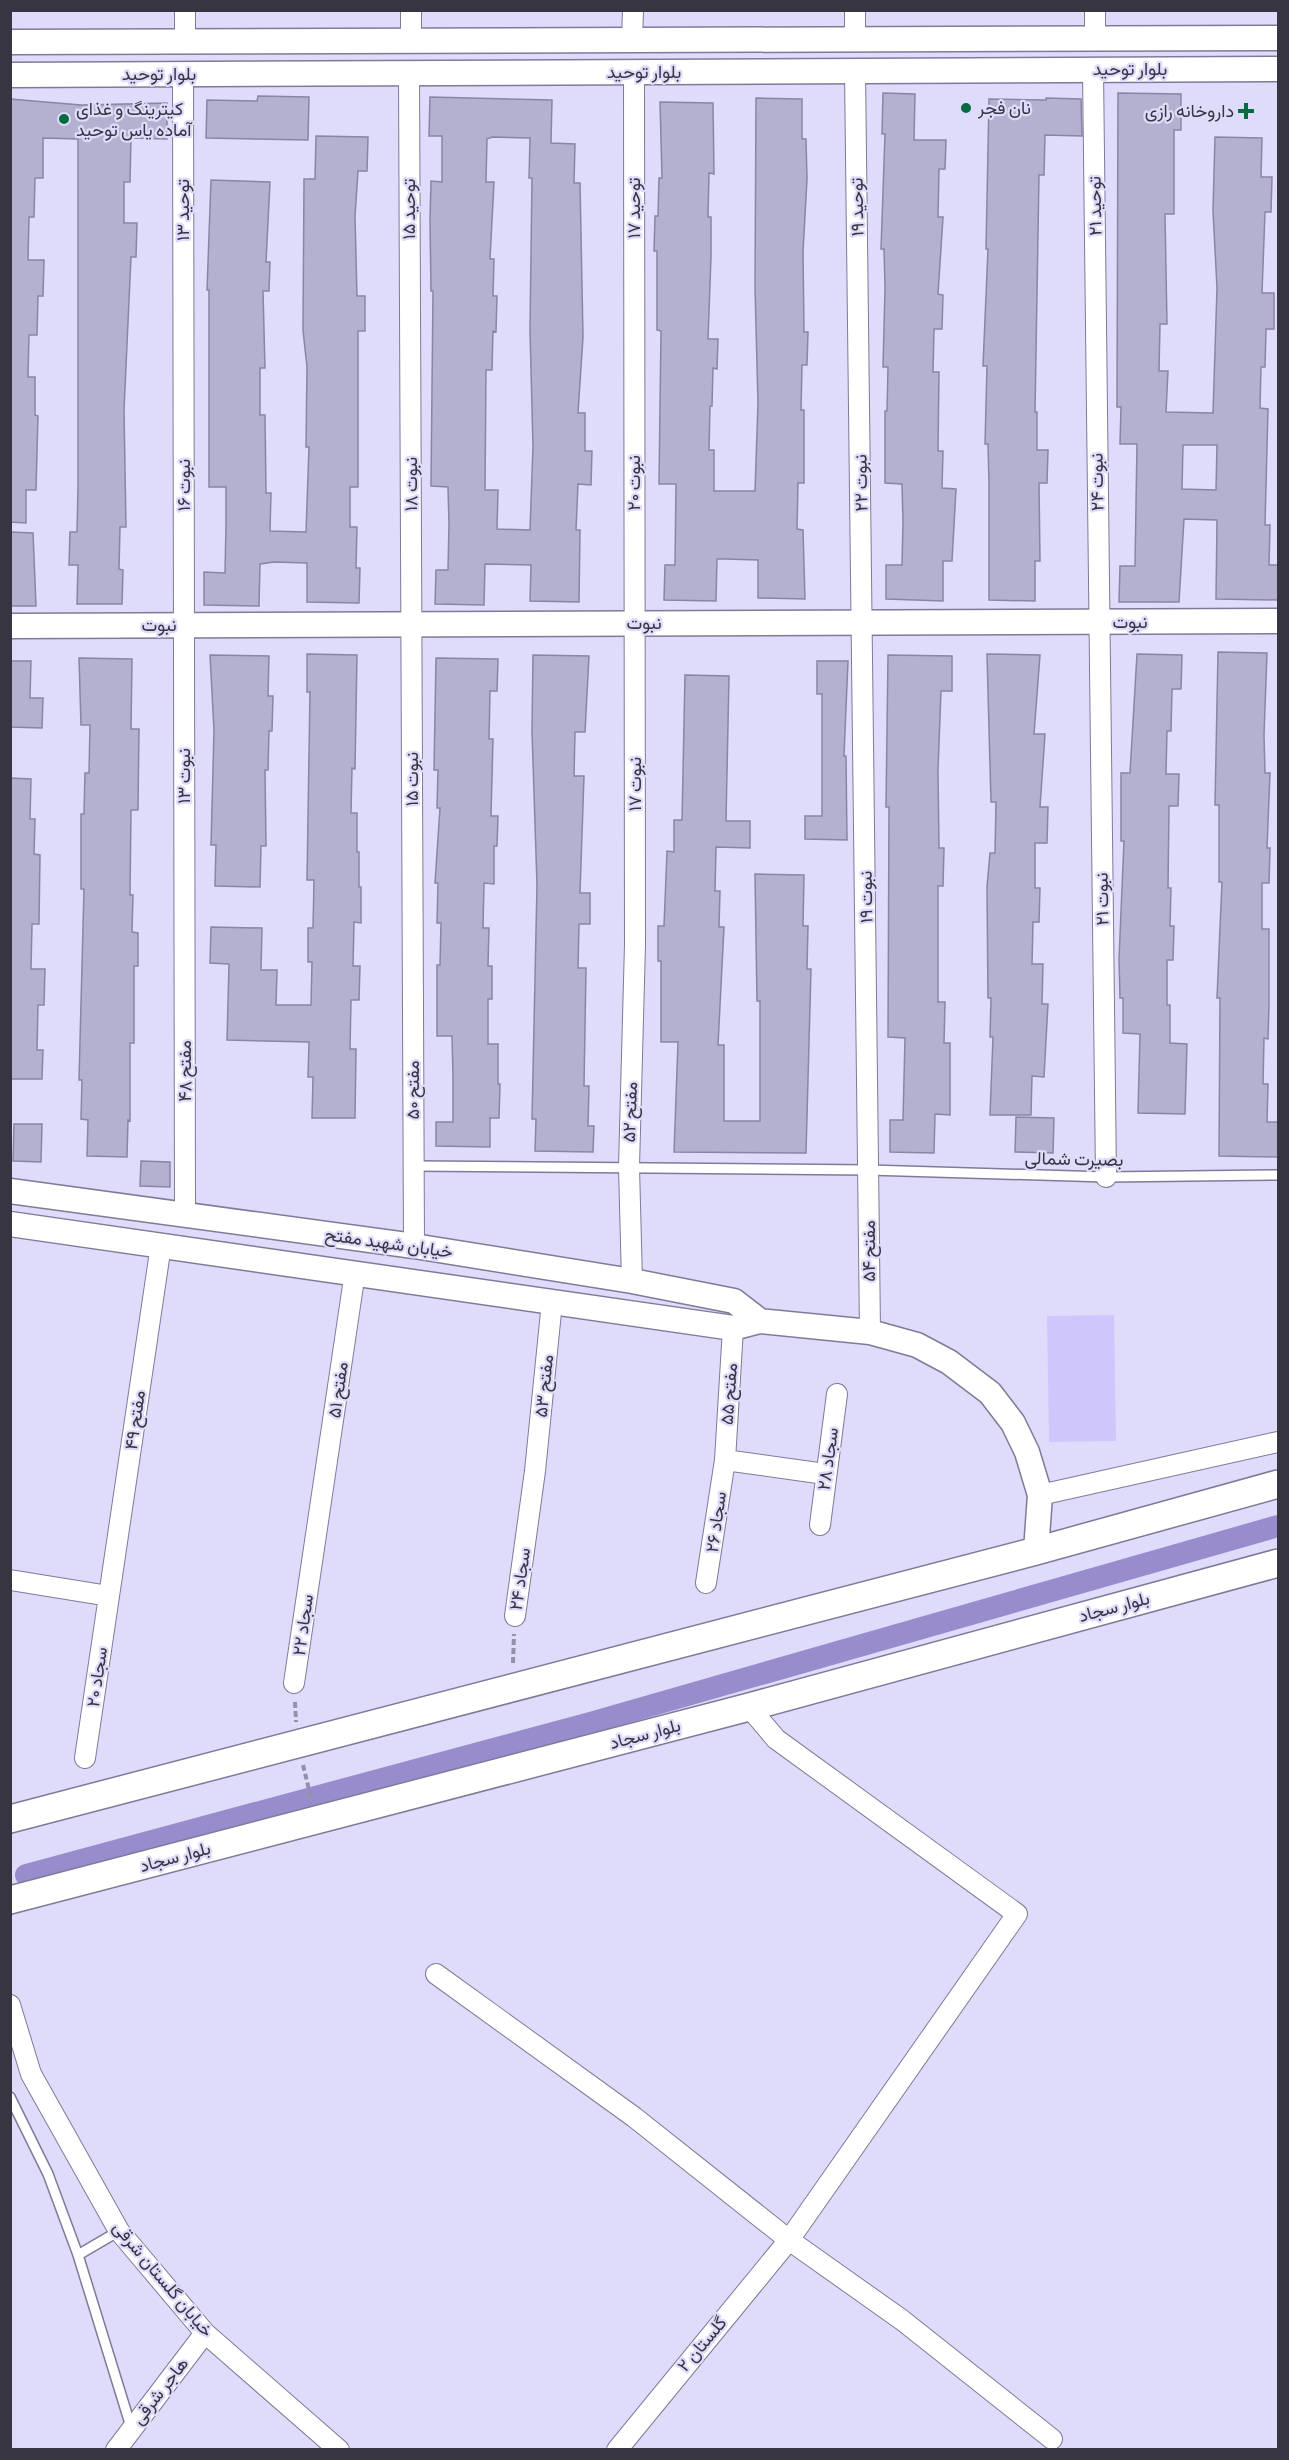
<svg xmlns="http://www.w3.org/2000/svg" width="1289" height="2460" font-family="'Crimson Pro',Vazirmatn,serif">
<rect width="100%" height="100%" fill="#dfdbfa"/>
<!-- green -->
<path fill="#cfc7fc" d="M1114,1315L1116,1441L1049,1442L1047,1316Z"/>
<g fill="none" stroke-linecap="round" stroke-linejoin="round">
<!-- canal -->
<path stroke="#988ccd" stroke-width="22" d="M26,1875L590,1723L1278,1526"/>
</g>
<!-- building -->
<path fill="#b4b0cf" stroke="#8985a2" stroke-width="1.5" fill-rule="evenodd" d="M883,93L915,94L914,140H946L945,169H939L938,217H943L938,294L943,295L942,329H934L933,372H939L938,451H943L942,488L956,489L952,561H943V601L886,599V565H902L903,522L902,484L885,483V411H887L888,367H883L885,288L884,249H881L885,134H882Z
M1118,93L1181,94V130H1174V214H1165L1167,324H1160L1159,371H1168L1166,412L1213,413L1217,288L1213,211L1215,137L1262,138L1261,177H1272L1271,212H1265L1262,293H1274V329H1266L1265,367H1261L1260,408L1268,409L1265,525H1270L1269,565H1278V600L1216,599L1217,520L1184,519L1179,602H1119L1120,566H1135L1137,444H1120L1121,407H1117ZM1183,445H1217L1216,490L1182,489Z
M258,96L309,97L308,140L206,138L207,100L257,101Z
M430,97L552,100L551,143L575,144L574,183H580L583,337L578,413H585V451H592L591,485L578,484L576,530H580L579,602L530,601L531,565L485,564L484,605L435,604L436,570H448L449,524L448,487L431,486L433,291H431L430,220L431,181L442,182V136H429ZM492,137L530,138L529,178H532L530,331L533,446L530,530L497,529L498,490H485L486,370H492L493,331L496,332L497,296H493L494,259H490L494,182H486L487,139Z
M756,98L802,99V139H806L807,179L803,252L804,332H808L807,365H802L801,410H804V483H798L797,529L803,530L805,599L758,598V560L725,559H717L716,601L664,600L665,565H675L676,484H659L661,331L657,330V251H654L655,216H658L659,178H662L660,102L713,103L714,174L709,173L708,217H711V257L708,339H718L717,369L713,368L712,406H710L709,450H714V491H755L758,403L755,288Z
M1046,98L1081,99L1082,136L1045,135L1044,175H1039L1035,412H1037V450H1048L1047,483H1039L1040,561H1035V601L989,600V482L988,444H985L987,366H983L988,249H986L989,99L1046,100Z
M10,99L81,105L167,103V139L131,138L130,182H124V223H137L136,257H131L124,410L126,527H120L119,569L123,570L122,604H77L78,565H69L70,532H77L78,488V139L43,138V178H35L34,217H29L28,260H44L43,296H38L37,335H29L28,377H35V415L38,416L36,490H26V523L10,522Z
M316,136L368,137L367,171H358L355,216L357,296H365V331H358V487H350V527H357L356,568H360L359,603L307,602V563L274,562L260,564L259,606L204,605V572L225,573L226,524V487H209V290H207L211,180L270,182L266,262H270L269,291H263L265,368H260V415H265L266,493H271L270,531L306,532L309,447H306L307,367L303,330L304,179H315Z
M10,532L33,533L36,606H10Z
M1218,652L1267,653L1264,735L1265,773H1270L1267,848H1270L1269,883H1262V929H1269V1005L1268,1039L1264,1038L1263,1084H1268L1267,1122H1278V1157L1219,1156L1220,998H1217L1222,882H1219V805H1215Z
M307,654L357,655L355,769L352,768L351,813H357V852H359V887H361V923L354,922L353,966H360L359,1000H351L350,1049H356L355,1118H312L313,1077H308L309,1042L227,1040L229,964L210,963L211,927L262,928L261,970H277L276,1005H311L312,962H308V928H313L314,880H307L310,692H307Z
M987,654L1040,655L1034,734H1045L1040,807H1048L1047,843H1035V888H1040L1039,922H1033L1032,964H1043L1042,1004H1048L1044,1077L1032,1076L1031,1115H990L993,1037H990L991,998H988L987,887L990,853H995L996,802H991Z
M1137,654L1182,655L1181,689H1172L1171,731H1167L1166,774H1179L1178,806H1169L1168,888H1171L1170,926H1174L1173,960H1167V1005H1170V1043L1187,1044L1185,1114L1138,1113L1140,1034L1123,1033V998H1120L1119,959L1124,841H1121V773H1130Z
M210,655L269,656L268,696H273L272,731H269L268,770H265L266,846H261L260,887L215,886L216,845H211L214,730Z
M533,655L589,656L585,732H575L574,776H584L580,893H590V924H579L578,968H586L584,1086H589L588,1126H594L593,1152L535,1151L536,1119H532L537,885L532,731Z
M888,655L952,656V691H941L938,770L939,848H944L943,886H938V1002H945L944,1043H950V1115L935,1114L934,1153L890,1152V1120H903L905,1038L888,1037L889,807H886Z
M79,658L132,659L131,729H139L138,810H131L130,895H133L132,932L138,933V966H134V1043H130V1121L128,1120L127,1157L87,1156L88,1120L81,1119L82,1080H79L84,889H81V814H84L85,773H89L90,725H81Z
M436,658L498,659L497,691H490L489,739H493L491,816H498L497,846H494V884L484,883L483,928H489L488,966H492V999H488V1044H498V1084H500L499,1118H490V1147L436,1146V1122H453V1077L452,1036H437V965H440L441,923H437L438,883H435L440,808H437L438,770H434Z
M10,661H31L30,698H43L42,728L10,727Z
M817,661H848L844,756H846L847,840L805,839V816H822V694H817Z
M685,675L729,676L726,821H750V848L716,847L715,891H720L719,927H724L718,1045H724V1121H760V1001H757L755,874L804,875L803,926H808L807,969H811L806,1153L674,1152L678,1042H661V961H658V926H664L667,851L674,852V820H682Z
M10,778L31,779L30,819H35L34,854L40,855L39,924H32L31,969H45L44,1005H38L37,1050H43L42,1079H10Z
M1016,1117L1054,1118L1053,1153L1015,1152Z
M14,1124H42L41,1162L13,1161Z
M141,1161L170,1162V1187L140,1186Z"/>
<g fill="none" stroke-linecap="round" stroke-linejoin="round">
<defs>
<path id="service" d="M413,1166L869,1170L1106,1177L1278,1175
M10,2097L48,2174L78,2255L131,2427
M78,2255L119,2231"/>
<path id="minor" d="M185,10V42
M411,10V41
M1095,10V39
M855,39V10
M632,40L633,10
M1093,70L1106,1177
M855,71L870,1332
M409,73L414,1246
M183,74L185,1215
M632,1281L629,1167L635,944L634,72
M725,1460L825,1474
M1040,1495L1278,1442
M820,1525L837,1394
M10,1580L109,1596
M706,1583L725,1460L733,1328
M515,1616L535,1471L552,1302
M294,1683L355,1272
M85,1758L161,1245
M436,1974L634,2117L789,2240L902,2320L1052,2439
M10,2005L31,2074L119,2231L205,2333L339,2450
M116,2450L205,2333
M617,2450L789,2240L1017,1914L776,1739L749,1707"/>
<path id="tertiary" d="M10,42L1278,38
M10,75L1278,69
M10,626L1278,621
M10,1191L414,1246L632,1281L734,1301L760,1321
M10,1224L733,1328L760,1321L870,1332L917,1345L949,1362L990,1393L1013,1423L1027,1452L1040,1495L1036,1551"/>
<path id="secondary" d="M10,1819L1036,1551L1278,1484
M10,1900L749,1707L1278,1563"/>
</defs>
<!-- service casing -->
<use href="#service" stroke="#7f7a97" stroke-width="12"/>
<!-- minor casing -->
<use href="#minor" stroke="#7f7a97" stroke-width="22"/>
<!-- tertiary casing -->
<use href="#tertiary" stroke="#7f7a97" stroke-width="27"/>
<!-- secondary casing -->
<use href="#secondary" stroke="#7f7a97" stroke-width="30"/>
<!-- path -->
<path stroke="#9391a7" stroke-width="4" stroke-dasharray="6 3" stroke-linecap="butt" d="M513,1663L514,1634
M295,1702L296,1722
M303,1765L311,1798"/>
<!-- service -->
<use href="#service" stroke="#fff" stroke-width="9"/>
<!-- minor -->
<use href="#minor" stroke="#fff" stroke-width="20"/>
<!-- tertiary -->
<use href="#tertiary" stroke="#fff" stroke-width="24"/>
<!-- secondary -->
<use href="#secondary" stroke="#fff" stroke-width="27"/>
</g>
<!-- markers -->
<g fill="#066b41" stroke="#dfdbfa" stroke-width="2">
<circle cx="966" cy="108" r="6"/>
<path d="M1243 102h6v6h6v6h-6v6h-6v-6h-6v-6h6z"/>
<circle cx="64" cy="119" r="6"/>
</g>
<g text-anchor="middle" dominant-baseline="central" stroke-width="4.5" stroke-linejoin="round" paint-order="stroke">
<!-- street labels -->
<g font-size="18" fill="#363541" stroke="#dfdbfa">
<text x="1130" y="69">بلوار توحید</text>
<text x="644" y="72">بلوار توحید</text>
<text x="159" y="74">بلوار توحید</text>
<text transform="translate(1095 206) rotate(-91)">توحید ۲۱</text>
<text transform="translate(857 207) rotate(-91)">توحید ۱۹</text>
<text transform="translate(634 208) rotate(-90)">توحید ۱۷</text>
<text transform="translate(409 209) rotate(-90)">توحید ۱۵</text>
<text transform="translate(183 210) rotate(-90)">توحید ۱۳</text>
<text transform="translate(1097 482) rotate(-91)">نبوت ۲۴</text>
<text transform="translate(634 483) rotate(-90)">نبوت ۲۰</text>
<text transform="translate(861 483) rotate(-91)">نبوت ۲۲</text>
<text transform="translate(411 484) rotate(-90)">نبوت ۱۸</text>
<text transform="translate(184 485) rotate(-90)">نبوت ۱۶</text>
<text x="1130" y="622">نبوت</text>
<text x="644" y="623">نبوت</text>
<text x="159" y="625">نبوت</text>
<text transform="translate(184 776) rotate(-90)">نبوت ۱۳</text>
<text transform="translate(412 779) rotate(-90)">نبوت ۱۵</text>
<text transform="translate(635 784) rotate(-90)">نبوت ۱۷</text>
<text transform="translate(866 897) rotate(-91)">نبوت ۱۹</text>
<text transform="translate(1102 899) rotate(-91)">نبوت ۲۱</text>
<text transform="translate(185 1071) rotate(-90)">مفتح ۴۸</text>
<text transform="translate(413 1090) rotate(-90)">مفتح ۵۰</text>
<text transform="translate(630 1112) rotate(-88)">مفتح ۵۲</text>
<text transform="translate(1074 1159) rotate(1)">بصیرت شمالی</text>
<text transform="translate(389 1243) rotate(8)">خیابان شهید مفتح</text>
<text transform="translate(869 1251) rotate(-90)">مفتح ۵۴</text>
<text transform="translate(544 1386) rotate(-84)">مفتح ۵۳</text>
<text transform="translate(338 1390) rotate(-82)">مفتح ۵۱</text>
<text transform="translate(729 1394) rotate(-86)">مفتح ۵۵</text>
<text transform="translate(135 1420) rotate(-82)">مفتح ۴۹</text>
<text transform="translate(828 1459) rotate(-82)">سجاد ۲۸</text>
<text transform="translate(716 1522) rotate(-82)">سجاد ۲۶</text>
<text transform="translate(520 1579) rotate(-82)">سجاد ۲۴</text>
<text transform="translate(1114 1607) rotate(-15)">بلوار سجاد</text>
<text transform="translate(303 1625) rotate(-82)">سجاد ۲۲</text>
<text transform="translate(97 1677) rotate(-82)">سجاد ۲۰</text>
<text transform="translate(645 1734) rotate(-15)">بلوار سجاد</text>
<text transform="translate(175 1857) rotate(-15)">بلوار سجاد</text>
<text transform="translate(163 2279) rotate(50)">خیابان گلستان شرقی</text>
<text transform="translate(702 2344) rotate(-50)">گلستان ۲</text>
<text transform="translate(160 2391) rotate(-52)">هاجر شرقی</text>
</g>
<!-- poi labels -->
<g font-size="18" fill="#363541" stroke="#dfdbfa" text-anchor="start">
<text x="978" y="108">نان فجر</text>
<text x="76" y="109">کیترینگ و غذای<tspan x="76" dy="21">آماده یاس توحید</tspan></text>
<text x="1234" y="111" text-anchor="end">داروخانه رازی</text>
</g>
</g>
<!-- border -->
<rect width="1289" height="2460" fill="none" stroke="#363541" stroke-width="24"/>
</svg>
